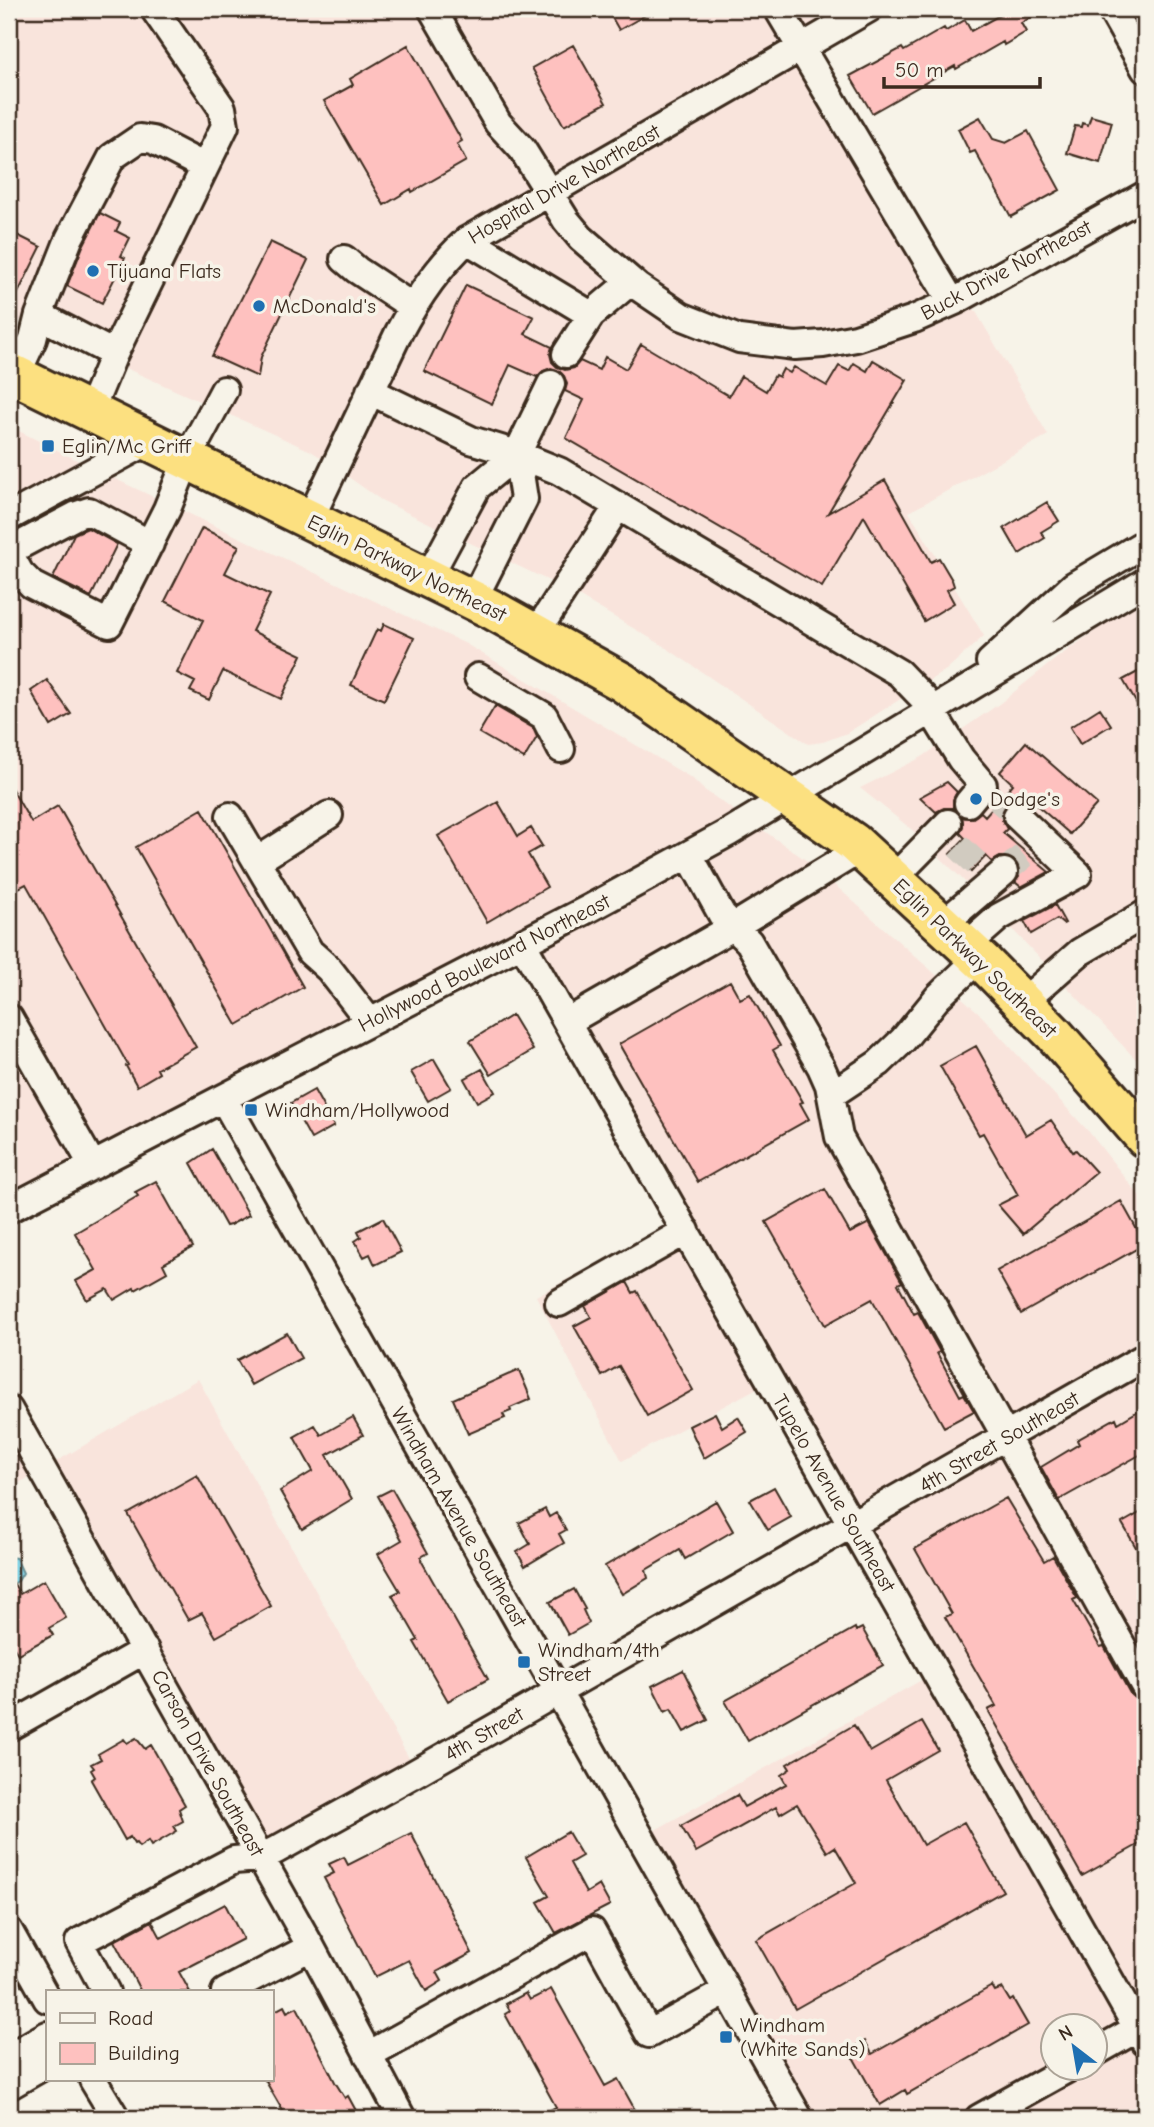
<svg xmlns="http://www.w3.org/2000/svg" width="1154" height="2127" font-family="'Comic Neue',sans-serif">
<rect width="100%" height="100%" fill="#f7f3e8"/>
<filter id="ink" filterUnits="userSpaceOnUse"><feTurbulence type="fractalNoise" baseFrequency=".0143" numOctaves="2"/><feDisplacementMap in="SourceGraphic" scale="14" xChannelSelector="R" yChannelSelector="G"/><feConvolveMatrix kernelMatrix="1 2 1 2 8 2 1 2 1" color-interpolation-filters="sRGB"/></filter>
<g filter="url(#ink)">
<!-- built -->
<path fill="#f9e4dc" d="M9,9H420L534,187L460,229L325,460L311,451L9,316Z
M444,9H766L785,42L552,176L506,116Z
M790,9H844L803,32Z
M816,52L960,284L909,308L852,327L794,334L740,327L685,306L643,277L588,230L564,197Z
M546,207L738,350L972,305L1048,435L909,512L984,636L946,670L847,733L823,742L808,744L662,645L568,590L381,500L344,474L422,314L456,267L473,250Z
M9,426L83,463L9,503Z
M109,476L466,644L693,779L703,789L738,813L584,898L96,1151L9,997V531Z
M1145,601V1069L993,909L911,829L860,788L922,757L999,704L1058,657L1106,623Z
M760,828L810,863L978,1012L1089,1132L1145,1203V1343L855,1510L538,949Z
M9,1040L77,1161L9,1196Z
M670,1225L761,1386L622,1461L536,1296Z
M1145,1371V2010L1141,2013L867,1531Z
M198,1379L411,1762L264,1843L52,1464Z
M9,1431L34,1475L9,1488Z
M927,1677L1123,2024L1095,2039L1094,2025H1052V2063L954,2118H811L650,1833Z
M1135,2044L1145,2063V2118H1003Z"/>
<!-- water -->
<path fill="#88d5e6" stroke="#699196" stroke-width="2" d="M9,1557L16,1558L23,1573L18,1581L9,1586Z"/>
<!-- building -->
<path fill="#fec1bf" stroke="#3b2a1e" stroke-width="2" d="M607,9H656L619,30Z
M997,9H1045L1021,23L1026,32L1004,45L1003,42L956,69L955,66L872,113L850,76L902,48L904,51L944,28L946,31L965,20L971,31L1000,15Z
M408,45L462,141L457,144L466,161L412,192L411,189L384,205L324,101L353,85L350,79Z
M573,45L606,103L564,126L532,68Z
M1091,116L1112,122L1100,163L1067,153L1075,126L1081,127L1082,123L1088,125Z
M980,117L993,139L1006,143L1028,131L1060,190L1011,217L975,151L970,153L958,129Z
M100,213L120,223L116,231L130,238L121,256L125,258L102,303L67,286L83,246Z
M9,231L41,247L9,311Z
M270,242L308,260L261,357L258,377L212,356Z
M466,285L534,317L525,334L552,347L550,354L552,362L557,367L565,370L574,368L580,361L599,370L605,357L626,369L641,344L729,396L741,376L766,391L775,375L779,377L783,369L790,373L794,367L827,386L839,366L849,371L854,363L867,371L873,360L907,380L828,513L885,480L931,562L939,558L952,580L954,586L947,590L954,603L924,621L864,516L822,587L566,438L584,400L565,391L567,384L564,376L557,370L551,368L543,371L537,377L510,365L492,404L424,371Z
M1047,502L1059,521L1041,532L1045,538L1019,554L1004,528Z
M88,528L117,544L91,597L53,578L74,534Z
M202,528L239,546L225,573L270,595L252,631L302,655L281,699L223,671L209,700L190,691L195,682L177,673L203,620L165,601Z
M384,624L414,638L384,700L351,685L377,629L381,631Z
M1145,668V718L1123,680Z
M47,680L71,714L51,726L31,691Z
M495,706L533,728L537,737L524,759L479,733Z
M1100,708L1111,725L1080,744L1070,727Z
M1026,742L1097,804L1070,834L1032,801L1028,805L1021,801H1013L1005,806L1002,812V820L1007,829L1003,833L1049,872L1021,887L1015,882L1019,877V868L1015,861L1010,857H1000L992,862L986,856L971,872L950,854L965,838L960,833L963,826L962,817L973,818L981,812L985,816L1013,784L1000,772Z
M947,782L957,792L953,800V808H944L936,812L920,797Z
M9,784L31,822L58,806L196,1047L157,1069L159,1073L137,1086L126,1066L128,1065L26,884L9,893Z
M498,802L518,836L531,828L542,846L528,854L547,887L487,922L438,836Z
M202,809L303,987L237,1025L136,847Z
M1055,905L1065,923L1063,924L1057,919L1031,934L1024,921Z
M730,981L740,999L750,994L780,1046L773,1050L803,1102L800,1103L809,1119L698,1182L619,1044Z
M512,1015L533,1050L491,1075L470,1041Z
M976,1046L1026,1135L1051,1120L1073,1152L1076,1150L1096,1172L1023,1234L998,1205L1018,1195L983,1133L979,1135L940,1066Z
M434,1059L451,1088L428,1101L411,1072Z
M482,1069L495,1092L477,1102L464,1079Z
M314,1090L334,1126L311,1139L291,1103Z
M212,1149L249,1215L230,1225L226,1226L191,1163Z
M156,1181L193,1247L163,1264L167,1272L135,1290L134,1288L114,1300L107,1289L87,1300L76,1281L96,1270L75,1233L138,1196L135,1192Z
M825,1189L850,1233L869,1223L902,1282L898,1284L914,1314L918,1312L940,1352L937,1353L960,1396L964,1394L974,1411L944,1427L872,1299L825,1325L766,1222Z
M1121,1201L1145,1244L1021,1314L997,1271Z
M383,1218L401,1252L375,1265L370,1254L364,1257L355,1241L361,1237L358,1231Z
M627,1282L633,1293L637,1291L693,1390L647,1416L619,1366L602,1376L574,1326L591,1317L585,1306Z
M287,1333L301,1358L251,1385L237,1360Z
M519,1370L531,1399L510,1408L511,1411L503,1414L505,1418L468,1434L453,1399Z
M1145,1407V1452L1059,1500L1041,1467L1079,1444L1077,1440L1116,1418L1118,1423Z
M715,1413L722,1427L738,1417L747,1432L704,1458L689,1426Z
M353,1417L363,1435L327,1455L352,1499L302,1529L280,1491L313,1471L294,1437L315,1425L321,1435Z
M197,1475L271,1606L216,1637L202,1613L188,1620L128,1514Z
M774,1487L791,1517L768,1530L750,1500Z
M392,1489L428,1553L421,1557V1560L488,1679L448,1701L414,1642L418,1640L392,1595L400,1591L378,1554L402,1540L378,1496Z
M1006,1498L1044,1561L1053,1556L1077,1598L1073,1600L1100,1647L1104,1646L1131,1695L1138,1701L1145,1703V1841L1082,1876L988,1710L996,1706L945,1617L952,1614L915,1549Z
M716,1501L733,1531L685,1559L680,1550L646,1570L648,1578L622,1594L605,1566Z
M545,1509L549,1517L556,1513L566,1530L559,1534L564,1543L525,1566L517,1552L530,1544L519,1523Z
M1145,1510V1563L1122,1523Z
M9,1576L20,1594L44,1580L66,1618L49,1628L53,1635L18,1654L14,1648L9,1651Z
M574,1589L585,1609L583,1610L589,1623L568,1635L550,1602Z
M855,1628L856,1631L862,1628L883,1665L748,1741L725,1701Z
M683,1670L708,1720L684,1732L671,1709L665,1712L652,1686Z
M922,1722L938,1750L886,1780L923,1845L964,1822L1003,1891L795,2009L756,1940L856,1883L835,1847L827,1852L797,1804L780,1814L776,1807L696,1852L681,1826L737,1795L744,1807L786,1784L781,1775L790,1769L787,1764L854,1725L870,1752Z
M136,1738L145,1749L151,1745L185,1805L179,1809L183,1821L174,1826L177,1831L151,1846L148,1841L139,1847L136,1843L134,1844L130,1837L125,1840L91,1780L95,1777L91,1770L94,1768L91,1764L101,1759L98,1754L124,1739L127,1743Z
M568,1832L582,1856L570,1863L586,1893L599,1885L610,1905L556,1933L538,1902L549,1896L526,1857Z
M411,1833L472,1953L437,1972L442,1981L426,1991L409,1960L375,1977L324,1878L334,1873L329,1864L344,1857L348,1865Z
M225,1904L243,1939L179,1972L190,1992H141L114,1941L152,1921L161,1938Z
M992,1986L995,1991L1002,1988L1010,2001L1013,1999L1028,2025L907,2094L905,2090L880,2105L849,2050L865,2041L872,2054Z
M551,1989L605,2086L618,2079L634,2108L614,2118H535L556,2107L505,2014L510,2011L506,2004L526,1993L530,2000Z
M284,2006L287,2012L297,2007L335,2082L345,2098L348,2096L360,2118H287L265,2080H271V2013Z"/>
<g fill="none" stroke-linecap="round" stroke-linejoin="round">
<!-- minor-tunnel -->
<path stroke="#d1cbc0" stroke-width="26" stroke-dasharray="26 13" stroke-linecap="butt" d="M998,799L1017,816
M958,846L978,865
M1004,872L1027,853"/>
<defs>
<path id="minor" d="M432,9L498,123L522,149L566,220L581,238L638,287L681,316L739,339L795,346L823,344L856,338L914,319L957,300L1145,195
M778,9L952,302
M1111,9L1145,69
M467,240L591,315L631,281
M344,259L357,270L413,307
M114,354L39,315L69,239L112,157L140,138L153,140L205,167
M566,354L591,315
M16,376L33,339L39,315
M370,391L471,440L517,454L559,471L899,673L924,699L961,759L983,785L968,803
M90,412L114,354L225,126L222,108L154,9
M517,454L551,384
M9,517L149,441
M310,519L399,332C417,298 439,266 467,240L868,9
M9,551L77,515L89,511L150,544
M9,553L20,573L32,585L109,624L167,509L187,459L224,390
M428,578L477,487L517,454L524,499L473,600
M536,633L618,506
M990,662L1073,586L1145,543
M478,677L544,716L561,749
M230,816L310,952L329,969L370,1022
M689,855L722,915L749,942L821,1067L829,1085L839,1137L1145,1687
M257,861L329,815
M893,879L948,823
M943,924L1004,872
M522,943L1145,2042
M965,947L999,917L1078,874L1017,816
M1023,1002L1080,952L1145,914
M9,1018L93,1166
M567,1022L733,927L861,849
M831,1095L879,1063L903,1040L938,997L979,958
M223,1098L799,2118
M9,1209L590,908L728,833L1145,582
M559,1303L686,1231
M9,1410L311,1947L402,2118
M9,1727L145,1650
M9,1931L47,1999
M106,1992L79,1942L234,1860L260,1858L276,1850L410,1776L1145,1357
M225,1992L311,1947
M1094,2053L1145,2024
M368,2055L592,1931L649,2034L727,1991
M9,2057L47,2035
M93,2080L116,2118
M9,2086L47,2064
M979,2118L1069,2068"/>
<path id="highway" d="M9,372L491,609L622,682L853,842L985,964L1054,1034L1145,1138"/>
</defs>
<!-- minor casing -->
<use href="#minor" stroke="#3b2a1e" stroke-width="32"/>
<!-- highway casing -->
<use href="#highway" stroke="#3b2a1e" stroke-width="44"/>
<!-- minor -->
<use href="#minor" stroke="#f7f3e8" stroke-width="26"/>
<!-- highway -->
<use href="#highway" stroke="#fce080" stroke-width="38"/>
</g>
</g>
<!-- markers -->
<g fill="#1f6fb2" stroke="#f7f3e8" stroke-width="2.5">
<circle cx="93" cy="271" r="7"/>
<circle cx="259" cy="306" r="7"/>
<rect x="41" y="439" width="14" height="14" rx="3.5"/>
<circle cx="976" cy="799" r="7"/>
<rect x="244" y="1103" width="14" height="14" rx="3.5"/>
<rect x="517" y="1655" width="14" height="14" rx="3.5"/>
<rect x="719" y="2030" width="14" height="14" rx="3.5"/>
</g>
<g text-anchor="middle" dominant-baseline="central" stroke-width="7" stroke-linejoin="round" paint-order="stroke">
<!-- street labels -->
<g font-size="21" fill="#3b2a1e" stroke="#f7f3e8">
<text transform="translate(564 184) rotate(-30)">Hospital Drive Northeast</text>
<text transform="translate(1006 270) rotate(-28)">Buck Drive Northeast</text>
<text transform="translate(407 568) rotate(26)">Eglin Parkway Northeast</text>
<text transform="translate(975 958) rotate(44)">Eglin Parkway Southeast</text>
<text transform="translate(484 963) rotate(-27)">Hollywood Boulevard Northeast</text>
<text transform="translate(999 1442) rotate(-30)">4th Street Southeast</text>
<text transform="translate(834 1493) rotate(60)">Tupelo Avenue Southeast</text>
<text transform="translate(459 1517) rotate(60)">Windham Avenue Southeast</text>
<text transform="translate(484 1734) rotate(-30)">4th Street</text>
<text transform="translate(208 1763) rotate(61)">Carson Drive Southeast</text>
</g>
<!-- poi labels -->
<g font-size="21" fill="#3b2a1e" stroke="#f7f3e8" text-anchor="start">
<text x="107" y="271">Tijuana Flats</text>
<text x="273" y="306">McDonald's</text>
<text x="62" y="446">Eglin/Mc Griff</text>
<text x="990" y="799">Dodge's</text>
<text x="265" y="1110">Windham/Hollywood</text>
<text x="538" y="1650">Windham/4th<tspan x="538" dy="24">Street</tspan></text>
<text x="740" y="2025">Windham<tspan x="740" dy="24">(White Sands)</tspan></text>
</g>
</g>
<!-- margin -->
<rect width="1154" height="2127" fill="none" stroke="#f7f3e8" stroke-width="35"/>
<rect x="18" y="18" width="1119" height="2092" fill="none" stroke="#3b2a1e" stroke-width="2.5" filter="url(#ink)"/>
<!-- legend -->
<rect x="46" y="1990" width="228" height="91" fill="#f7f3e8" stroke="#aca397" stroke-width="2"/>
<rect x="60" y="2013" width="35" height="10" fill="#f7f3e8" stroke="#aca397" stroke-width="2"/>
<text x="108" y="2025" font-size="21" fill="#3b2a1e">Road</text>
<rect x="60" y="2043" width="35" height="21" fill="#fec1bf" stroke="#aca397" stroke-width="2"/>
<text x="108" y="2060" font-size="21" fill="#3b2a1e">Building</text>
<!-- north arrow -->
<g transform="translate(1074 2047) rotate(329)"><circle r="33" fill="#f7f3e8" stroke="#aca397" stroke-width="2"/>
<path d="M0-5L12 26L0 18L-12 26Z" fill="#1f6fb2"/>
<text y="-10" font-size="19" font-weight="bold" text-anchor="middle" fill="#3b2a1e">N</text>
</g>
<!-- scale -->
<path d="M884 77v10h156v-10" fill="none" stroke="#3b2a1e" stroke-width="3.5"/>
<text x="895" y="77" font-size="21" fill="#3b2a1e" stroke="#f7f3e8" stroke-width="5" paint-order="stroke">50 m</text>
</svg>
